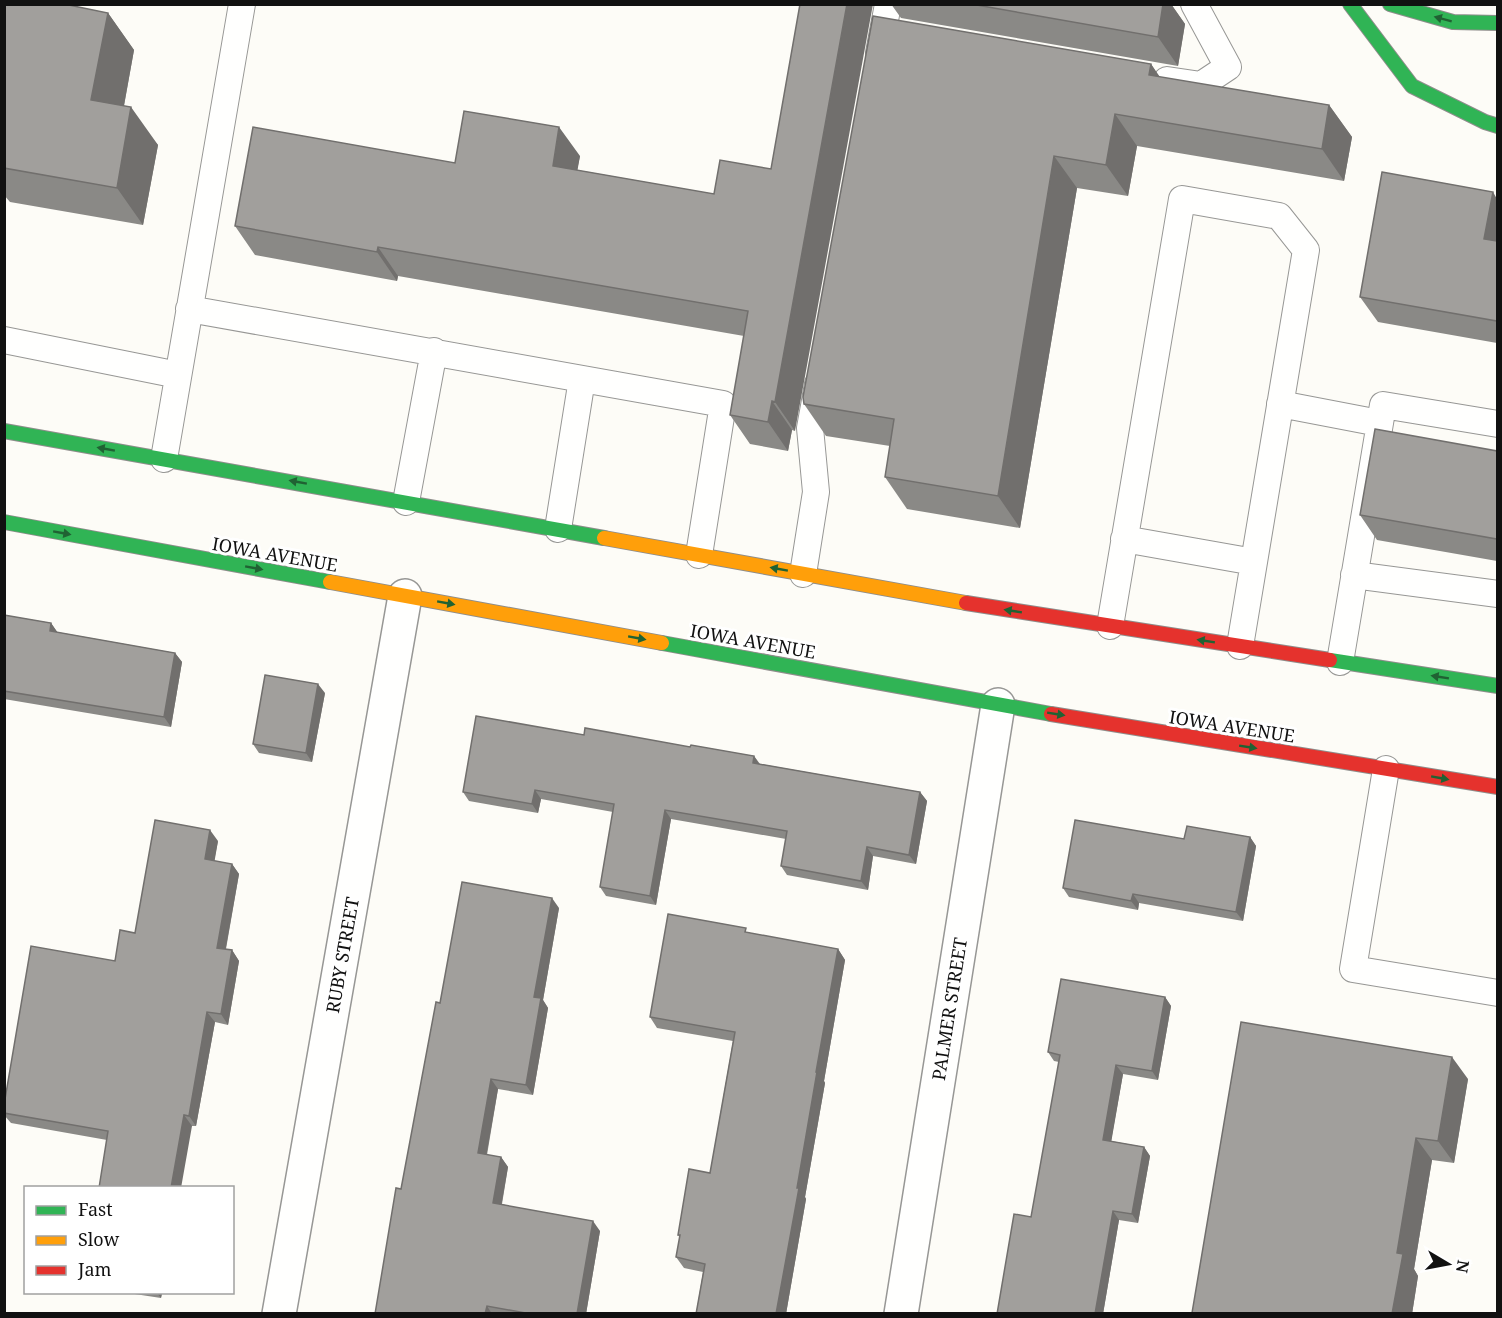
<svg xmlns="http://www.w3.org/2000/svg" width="1502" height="1318" font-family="'Noto Serif',serif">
<rect width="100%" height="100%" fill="#fdfcf7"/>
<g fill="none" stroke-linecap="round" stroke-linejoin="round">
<defs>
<path id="lane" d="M879,53L888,4
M1167,80L1201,85L1228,67L1194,4
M189,309L723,404L699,555
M4,340L178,375
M1280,404L1379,423
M164,459L242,4
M406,502L434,351
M558,529L582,379
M1124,539L1254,562
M803,574L816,492L810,428L818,384
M1354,575L1498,594
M1110,626L1182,199L1279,216L1306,250L1240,646
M1340,662L1383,405L1498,424
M1386,769L1353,969L1498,993"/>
<path id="street" d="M279,1314L405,596
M901,1314L998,705"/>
<path id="fast" d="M1350,4L1412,86L1485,122L1498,126
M1390,4L1453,22L1498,23
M4,431L604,538
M4,522L330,582
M662,643L1051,714
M1330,660L1498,686"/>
<path id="slow" d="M604,538L966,603
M330,582L662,643"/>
<path id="jam" d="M966,603L1330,660
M1051,714L1498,787"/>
</defs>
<!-- lane casing -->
<use href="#lane" stroke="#979795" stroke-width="28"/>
<!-- street casing -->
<use href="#street" stroke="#979795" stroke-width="36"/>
<!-- fast casing -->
<use href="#fast" stroke="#8e8d8b" stroke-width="16"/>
<!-- slow casing -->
<use href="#slow" stroke="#8e8d8b" stroke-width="16"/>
<!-- jam casing -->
<use href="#jam" stroke="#8e8d8b" stroke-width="16"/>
<!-- lane -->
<use href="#lane" stroke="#fffffe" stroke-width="26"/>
<!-- street -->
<use href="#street" stroke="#fffffe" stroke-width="33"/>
<!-- fast -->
<use href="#fast" stroke="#30b455" stroke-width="14"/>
<!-- slow -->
<use href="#slow" stroke="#ff9f0a" stroke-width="14"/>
<!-- jam -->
<use href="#jam" stroke="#e5322d" stroke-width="14"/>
</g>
<!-- wall -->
<path fill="#8a8986" d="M4,4L108,13L134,50L124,106L158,145L143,225L10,202L4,195Z
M891,4H1171L1185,24L1178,66L901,18Z
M1151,64L1159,77L1329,105L1352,137L1344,181L1137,146L1128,196L1077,188L1020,528L907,509L885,477L890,446L826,436L804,404L803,397Z
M580,156L577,170L714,194L771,169L795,431L792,430L788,451L750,444L730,415L744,336L398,276L397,281L255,255L235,226L455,163Z
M1497,199V343L1378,322L1360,297Z
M1497,451V561L1377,540L1360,515Z
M4,615L51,623L57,632L175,653L182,662L171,727L4,699Z
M325,693L312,762L259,753L253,744Z
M584,735L690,747L754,756L760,764L920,792L927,801L916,864L873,856L868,890L787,875L781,866L786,839L671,819L656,905L606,896L600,887L613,812L541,799L538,813L469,801L463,792Z
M1250,837L1256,846L1243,921L1139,903L1138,910L1069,897L1063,888L1184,839Z
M218,841L214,861L232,864L239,874L226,949L232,950L239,961L228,1025L215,1022L196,1126H192L107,1140L11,1123L4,1115V1105L135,933Z
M559,908L543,1000L548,1008L533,1095L498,1089L487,1155L501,1157L508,1167L502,1204L600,1231L586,1314H375L440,1003Z
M749,933L838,949L845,960L824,1081L825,1083L805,1197L806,1199L786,1314H696L703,1272L684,1268L676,1257L680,1238L678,1235L710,1173L733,1041L657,1028L650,1017Z
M1165,997L1171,1006L1158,1080L1123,1074L1111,1141L1144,1147L1150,1156L1138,1223L1119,1220L1103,1314H997L1031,1217L1059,1062L1054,1061L1048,1052Z
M1468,1079L1454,1163L1432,1160L1414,1269L1418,1276L1412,1314H1192Z
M128,1293H162L161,1298Z"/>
<!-- shaded-wall -->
<path fill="#716f6d" d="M847,4H873L795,431L775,402Z
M1163,4H1171L1185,24L1178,66L1158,37Z
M108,13L134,50L118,138L91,100Z
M1151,64L1173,96L1149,75Z
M1329,105L1352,137L1344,181L1322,149Z
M131,107L158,145L143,225L117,188Z
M1115,114L1137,146L1128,196L1106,165Z
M559,127L580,156L573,195L553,166Z
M1054,156L1077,188L1020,528L998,496Z
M1493,192L1497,199V258L1484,239Z
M378,247L398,276L397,281L377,252Z
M772,401L792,430L788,451L768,422Z
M51,623L58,633L50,631Z
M175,653L182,662L171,727L164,717Z
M318,684L325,693L312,762L306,753Z
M754,756L760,765L753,763Z
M535,790L541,799L538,813L532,804Z
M920,792L927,801L916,864L909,855Z
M665,810L671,819L656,905L650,896Z
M210,830L218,841L213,870L205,859Z
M1250,837L1256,846L1243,921L1236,912Z
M867,847L873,856L868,890L861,881Z
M232,864L239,874L224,958L217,948Z
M1133,894L1139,903L1138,910L1131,901Z
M552,898L559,908L543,1000L548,1008L533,1095L526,1085L534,997Z
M838,949L845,960L824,1081L825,1083L805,1197L806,1199L786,1314H776L816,1072Z
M232,950L239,961L228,1025L221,1014Z
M1165,997L1171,1006L1158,1080L1152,1071Z
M207,1012L215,1022L196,1126L189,1116Z
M1452,1057L1468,1079L1454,1163L1438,1141Z
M1116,1065L1123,1074L1110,1149L1103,1140Z
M491,1079L498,1089L485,1163L478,1153Z
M184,1115L192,1126L181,1188H171Z
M1416,1138L1432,1160L1414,1269L1418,1276L1412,1314H1392L1397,1253Z
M1144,1147L1150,1156L1138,1223L1132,1214Z
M501,1157L508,1167L500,1213L493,1203Z
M1113,1211L1119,1220L1103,1314H1095Z
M593,1221L600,1231L586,1314H577Z
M157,1293H162L161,1298Z
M487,1306L492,1314H485Z"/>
<!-- building -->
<path fill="#a19f9c" stroke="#716f6d" stroke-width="1.5" d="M4,4H64L108,13L91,100L131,107L117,188L4,168Z
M800,4H847L775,402L772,401L768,422L730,415L748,311L378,247L377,252L235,226L253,127L455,163L464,111L559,127L553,166L714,194L720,160L771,169Z
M971,4H1163L1158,37Z
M873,16L1151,64L1149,75L1329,105L1322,149L1115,114L1106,165L1054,156L998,496L885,477L894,419L804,404L803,397Z
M1382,172L1493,192L1484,239L1497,241V321L1360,297Z
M1375,429L1497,451V539L1360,515Z
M4,615L51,623L50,631L175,653L164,717L4,691Z
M265,675L318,684L306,753L253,744Z
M476,716L584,735L585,728L690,747L691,745L754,756L753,763L920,792L909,855L867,847L861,881L781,866L787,831L665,810L650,896L600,887L614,804L535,790L532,804L463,792Z
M155,820L210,830L205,859L232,864L217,948L232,950L221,1014L207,1012L189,1116L184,1115L171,1188H99L108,1131L4,1113V1105L31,946L115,961L120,930L135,933Z
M1075,820L1184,839L1187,826L1250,837L1236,912L1133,894L1131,901L1063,888Z
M462,882L552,898L534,997L541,998L526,1085L491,1079L478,1153L501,1157L493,1203L593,1221L577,1314H531L487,1306L485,1314H375L396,1188L401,1189L436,1002L440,1003Z
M668,914L746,928L745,932L838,949L816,1072H817L797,1188H799L776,1314H696L705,1264L676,1257L680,1235H678L689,1169L710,1173L735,1032L650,1017Z
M1061,979L1165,997L1152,1071L1116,1065L1103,1140L1144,1147L1132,1214L1113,1211L1095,1314H997L1014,1214L1031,1217L1060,1055L1048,1052Z
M1241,1022L1452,1057L1438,1141L1416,1138L1397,1253L1403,1254L1392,1314L1192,1313Z"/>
<!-- one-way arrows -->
<defs><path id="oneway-solid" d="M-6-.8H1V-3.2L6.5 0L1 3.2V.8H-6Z" transform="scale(1.5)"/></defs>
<g fill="#206233">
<use href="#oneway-solid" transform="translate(1443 19) rotate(-165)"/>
<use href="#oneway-solid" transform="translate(106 449) rotate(-170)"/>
<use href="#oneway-solid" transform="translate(298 482) rotate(-170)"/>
<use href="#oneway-solid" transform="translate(62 533) rotate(10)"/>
<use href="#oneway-solid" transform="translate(254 568) rotate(10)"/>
<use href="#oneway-solid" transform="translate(779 569) rotate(-170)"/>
<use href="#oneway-solid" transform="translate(446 603) rotate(10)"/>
<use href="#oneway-solid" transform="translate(1013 611) rotate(-171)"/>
<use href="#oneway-solid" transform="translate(637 638) rotate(10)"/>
<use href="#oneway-solid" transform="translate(1206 641) rotate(-171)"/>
<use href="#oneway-solid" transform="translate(1440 677) rotate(-171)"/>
<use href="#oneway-solid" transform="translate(1056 714) rotate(9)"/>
<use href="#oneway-solid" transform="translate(1248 747) rotate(9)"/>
<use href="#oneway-solid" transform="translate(1440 778) rotate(10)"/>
</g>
<g text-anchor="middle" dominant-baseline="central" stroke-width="6" stroke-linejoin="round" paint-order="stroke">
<!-- street labels -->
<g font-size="18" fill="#111" stroke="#fff">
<text transform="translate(275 554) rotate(10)">IOWA AVENUE</text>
<text transform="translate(753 641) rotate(10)">IOWA AVENUE</text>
<text transform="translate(1232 726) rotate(9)">IOWA AVENUE</text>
<text transform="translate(342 955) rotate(-80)">RUBY STREET</text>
<text transform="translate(949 1009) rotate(-81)">PALMER STREET</text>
</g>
</g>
<!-- border -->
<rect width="1502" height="1318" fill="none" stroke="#111111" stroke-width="12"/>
<!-- legend -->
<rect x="24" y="1186" width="210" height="108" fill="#ffffff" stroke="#a0a0a0" stroke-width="1.5"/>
<rect x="36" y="1206" width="30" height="9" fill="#30b455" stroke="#a0a0a0" stroke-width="1.5"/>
<text x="78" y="1216" font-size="18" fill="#111111">Fast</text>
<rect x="36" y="1236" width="30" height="9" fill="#ff9f0a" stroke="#a0a0a0" stroke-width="1.5"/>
<text x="78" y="1246" font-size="18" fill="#111111">Slow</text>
<rect x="36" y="1266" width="30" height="9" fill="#e5322d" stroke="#a0a0a0" stroke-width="1.5"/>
<text x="78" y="1276" font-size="18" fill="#111111">Jam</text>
<!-- north arrow -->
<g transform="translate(1448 1264) rotate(100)" stroke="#ffffff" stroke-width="4.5" paint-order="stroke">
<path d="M0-4.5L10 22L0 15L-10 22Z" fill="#111111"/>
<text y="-9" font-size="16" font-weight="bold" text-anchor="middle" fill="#111111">N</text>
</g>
</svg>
